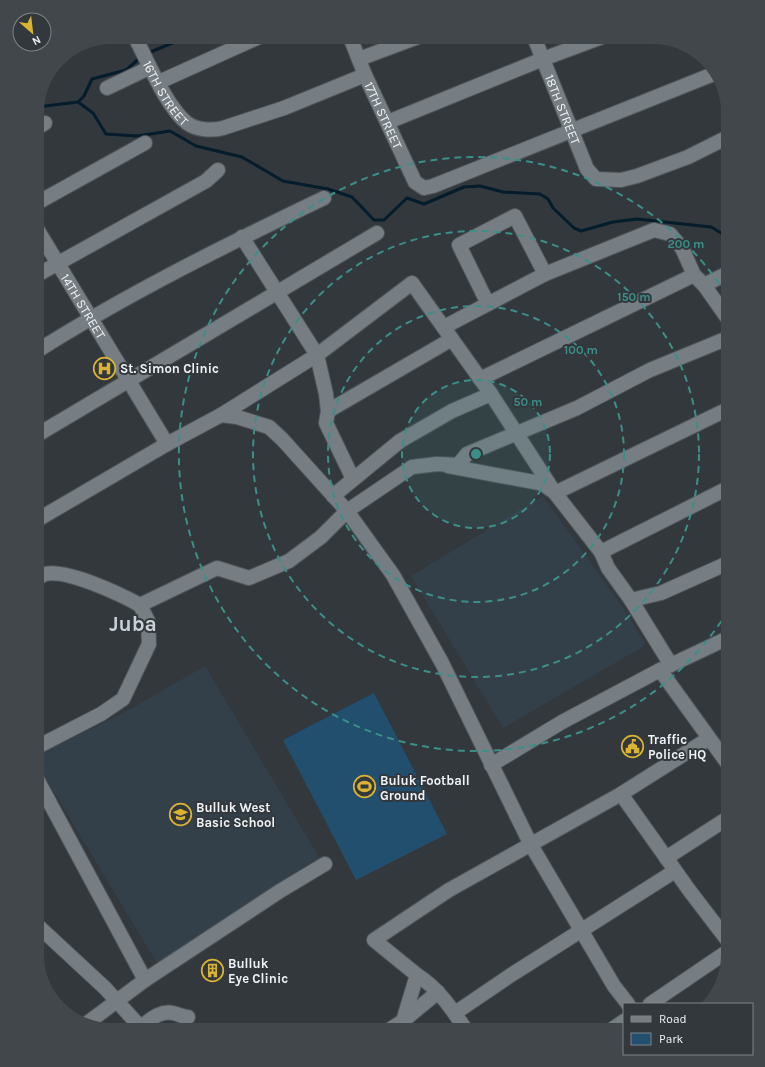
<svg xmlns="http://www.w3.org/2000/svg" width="765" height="1067" font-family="Karla,sans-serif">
<rect width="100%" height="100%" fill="#32383c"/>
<!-- built -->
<path fill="#344049" d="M543,496L624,609L646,645L503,728L411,576Z
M205,666L323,864L157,963L37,764V755L120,715Z"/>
<!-- green -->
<path fill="#214f6d" d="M374,693L447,834L356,880L283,740Z"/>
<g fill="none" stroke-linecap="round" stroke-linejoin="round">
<!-- stream -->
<path stroke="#041c2c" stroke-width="3" d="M148,53L187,37
M78,102L84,96L92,79L126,70L141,57
M37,107L78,102L93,113L106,134L137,136L170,131L196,146L242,157L283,181L328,189L352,197L374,220H384L407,198L424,204L464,187L480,186L503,192L540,194L548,199L553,208L574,228L581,231L613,222L637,219L711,227L728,237"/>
<defs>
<g id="minor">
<path id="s1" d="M135,37C147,60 167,108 187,123C196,130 212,131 223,128L284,108L365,75"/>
<path id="s2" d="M350,37L365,75L415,182L424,188L433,186L716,73"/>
<path id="s3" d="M534,37L587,169L596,179L621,180L637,176L688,157L728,137"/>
<path d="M359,59L418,37"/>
<path d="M159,82L259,37"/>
<path d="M107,88L149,68"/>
<path d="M388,122L543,59L602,37"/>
<path d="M37,128L45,123"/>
<path d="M37,203L145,143"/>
<path id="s4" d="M37,229L167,444"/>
<path d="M242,237L317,355L326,394L328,411L326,423L353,479"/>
<path d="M37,275L206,181L218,170"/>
<path d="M704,285L728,273"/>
<path d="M488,304L459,245L515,216L545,274"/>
<path d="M444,327L545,274L654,230L670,234L682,248L694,275L704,285L728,319"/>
<path d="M37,351C129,293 226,245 324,198"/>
<path d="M480,379L694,275"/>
<path d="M328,411L452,339"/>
<path d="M221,415L237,417L269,427L282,439L347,511L393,575L442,663L531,845L614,986L628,1004"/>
<path d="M37,435L377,233"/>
<path d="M448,466L534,482L543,484L551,490"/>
<path d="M555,493L728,409"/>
<path d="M333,496L400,441L452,411L491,394"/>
<path d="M37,520L167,444L221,415L317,355L412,283L491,394L555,493L601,552L608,568L631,600L671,665"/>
<path d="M601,552L728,488"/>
<path d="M37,578C40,577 43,575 45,574C67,569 120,594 140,605L217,568L249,578L289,561L321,537L347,511L412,467L437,464L458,465L467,454L577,408L650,370L728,338"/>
<path d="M631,600L661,593L728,563"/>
<path d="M660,670L728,764"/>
<path d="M37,747L101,714L123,699L149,644L148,621L140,605"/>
<path d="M491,765L562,722L660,670L728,638"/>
<path d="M37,779L145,980"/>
<path d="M621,794L689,890L728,941"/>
<path d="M666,858L728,818"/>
<path d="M37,925L105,988L143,1030"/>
<path d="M417,975C438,988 452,1009 466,1030"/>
<path d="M650,1004L728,951"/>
<path d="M455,1013L511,975L675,871"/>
<path d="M403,1021L417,975L374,940L449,890L621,794L708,739"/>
<path d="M86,1024L145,980L280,891L325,864"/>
<path d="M141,1027C150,1020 160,1010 173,1013C178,1014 183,1017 188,1017"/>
<path d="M389,1030L403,1021L438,992"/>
<path d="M611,1030L624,1021"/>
</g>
</defs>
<!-- minor casing -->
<use href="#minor" stroke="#51565a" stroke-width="16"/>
<!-- minor -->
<use href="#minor" stroke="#777e83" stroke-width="14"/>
</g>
<!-- distance rings -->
<circle cx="476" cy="454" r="74" fill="#3c8f89" fill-opacity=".12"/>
<g fill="none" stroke="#3c8f89" stroke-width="2" stroke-dasharray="7 5">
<circle cx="476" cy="454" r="74"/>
<circle cx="476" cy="454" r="148"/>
<circle cx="476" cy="454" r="223"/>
<path d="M728 611A297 297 0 1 1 728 297"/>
</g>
<!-- icons -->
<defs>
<symbol id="hospital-ring" viewBox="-11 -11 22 22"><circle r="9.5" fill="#32383c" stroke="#dbb333" stroke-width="1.5"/><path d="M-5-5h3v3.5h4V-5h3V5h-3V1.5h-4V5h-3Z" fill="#dbb333"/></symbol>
<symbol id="civic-ring" viewBox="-11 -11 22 22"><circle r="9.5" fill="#32383c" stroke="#dbb333" stroke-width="1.5"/><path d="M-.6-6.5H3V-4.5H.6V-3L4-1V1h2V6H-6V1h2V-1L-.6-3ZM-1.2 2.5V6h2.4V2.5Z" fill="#dbb333"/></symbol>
<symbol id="stadium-ring" viewBox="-11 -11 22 22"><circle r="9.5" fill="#32383c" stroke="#dbb333" stroke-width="1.5"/><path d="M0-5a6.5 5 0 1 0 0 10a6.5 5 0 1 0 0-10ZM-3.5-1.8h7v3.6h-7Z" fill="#dbb333"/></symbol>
<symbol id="school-ring" viewBox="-11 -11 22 22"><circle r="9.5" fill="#32383c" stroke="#dbb333" stroke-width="1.5"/><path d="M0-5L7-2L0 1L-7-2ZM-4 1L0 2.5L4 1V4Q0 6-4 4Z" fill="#dbb333"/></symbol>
<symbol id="building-ring" viewBox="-11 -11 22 22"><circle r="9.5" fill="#32383c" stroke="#dbb333" stroke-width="1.5"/><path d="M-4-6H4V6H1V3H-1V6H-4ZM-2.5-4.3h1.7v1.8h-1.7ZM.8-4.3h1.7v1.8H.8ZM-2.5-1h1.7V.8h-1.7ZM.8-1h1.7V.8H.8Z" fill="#dbb333"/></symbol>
</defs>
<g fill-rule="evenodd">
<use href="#hospital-ring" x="92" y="356" width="25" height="25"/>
<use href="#civic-ring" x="620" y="734" width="25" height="25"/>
<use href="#stadium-ring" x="352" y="774" width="25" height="25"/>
<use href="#school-ring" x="168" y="802" width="25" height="25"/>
<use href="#building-ring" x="200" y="958" width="25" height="25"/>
</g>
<g text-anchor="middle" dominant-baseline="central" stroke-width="4" stroke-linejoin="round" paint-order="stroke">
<!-- street labels -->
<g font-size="13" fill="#eff3f6" stroke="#32383c">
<text stroke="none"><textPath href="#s1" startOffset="64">16TH STREET</textPath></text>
<text stroke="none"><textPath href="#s3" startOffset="78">18TH STREET</textPath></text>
<text stroke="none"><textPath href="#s2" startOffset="85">17TH STREET</textPath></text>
<text stroke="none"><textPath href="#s4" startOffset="90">14TH STREET</textPath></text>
</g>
<!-- poi labels -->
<g font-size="13" font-weight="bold" fill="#eff3f6" stroke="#32383c" text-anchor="start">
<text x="120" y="368">St. Simon Clinic</text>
<text x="648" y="739">Traffic<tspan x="648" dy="15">Police HQ</tspan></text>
<text x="380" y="780">Buluk Football<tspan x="380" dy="15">Ground</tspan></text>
<text x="196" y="807">Bulluk West<tspan x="196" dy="15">Basic School</tspan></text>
<text x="228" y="963">Bulluk<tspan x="228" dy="15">Eye Clinic</tspan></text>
</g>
<!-- town labels -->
<g font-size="21" font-weight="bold" fill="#cad2d8" stroke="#32383c">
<text x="133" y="624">Juba</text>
</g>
</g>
<!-- crop -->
<path d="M0 0H765V1067H0ZM112 44H653A68 68 0 0 1 721 112V955A68 68 0 0 1 653 1023H112A68 68 0 0 1 44 955V112A68 68 0 0 1 112 44Z" fill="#41474b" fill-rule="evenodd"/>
<circle cx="476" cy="454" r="6" fill="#3c8f89" stroke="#32383c" stroke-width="2"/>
<g font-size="12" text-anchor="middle" font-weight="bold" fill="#3c8f89" stroke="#32383c" stroke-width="4" stroke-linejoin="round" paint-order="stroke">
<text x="686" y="248">200 m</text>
<text x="634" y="301">150 m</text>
<text x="581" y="354">100 m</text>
<text x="528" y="406">50 m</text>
</g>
<!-- legend -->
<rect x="623" y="1003" width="130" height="52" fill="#32383c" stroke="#7e8386"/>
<rect x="631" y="1016" width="20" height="6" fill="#777e83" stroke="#7e8386"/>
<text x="659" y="1023" font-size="12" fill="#eff3f6">Road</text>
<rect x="631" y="1033" width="20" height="12" fill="#214f6d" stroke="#7e8386"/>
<text x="659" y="1043" font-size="12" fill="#eff3f6">Park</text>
<!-- north arrow -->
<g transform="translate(32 32) rotate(152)"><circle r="19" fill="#32383c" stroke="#7e8386"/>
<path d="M0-3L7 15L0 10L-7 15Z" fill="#dbb333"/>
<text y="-6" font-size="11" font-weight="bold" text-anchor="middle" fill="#eff3f6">N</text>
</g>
</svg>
